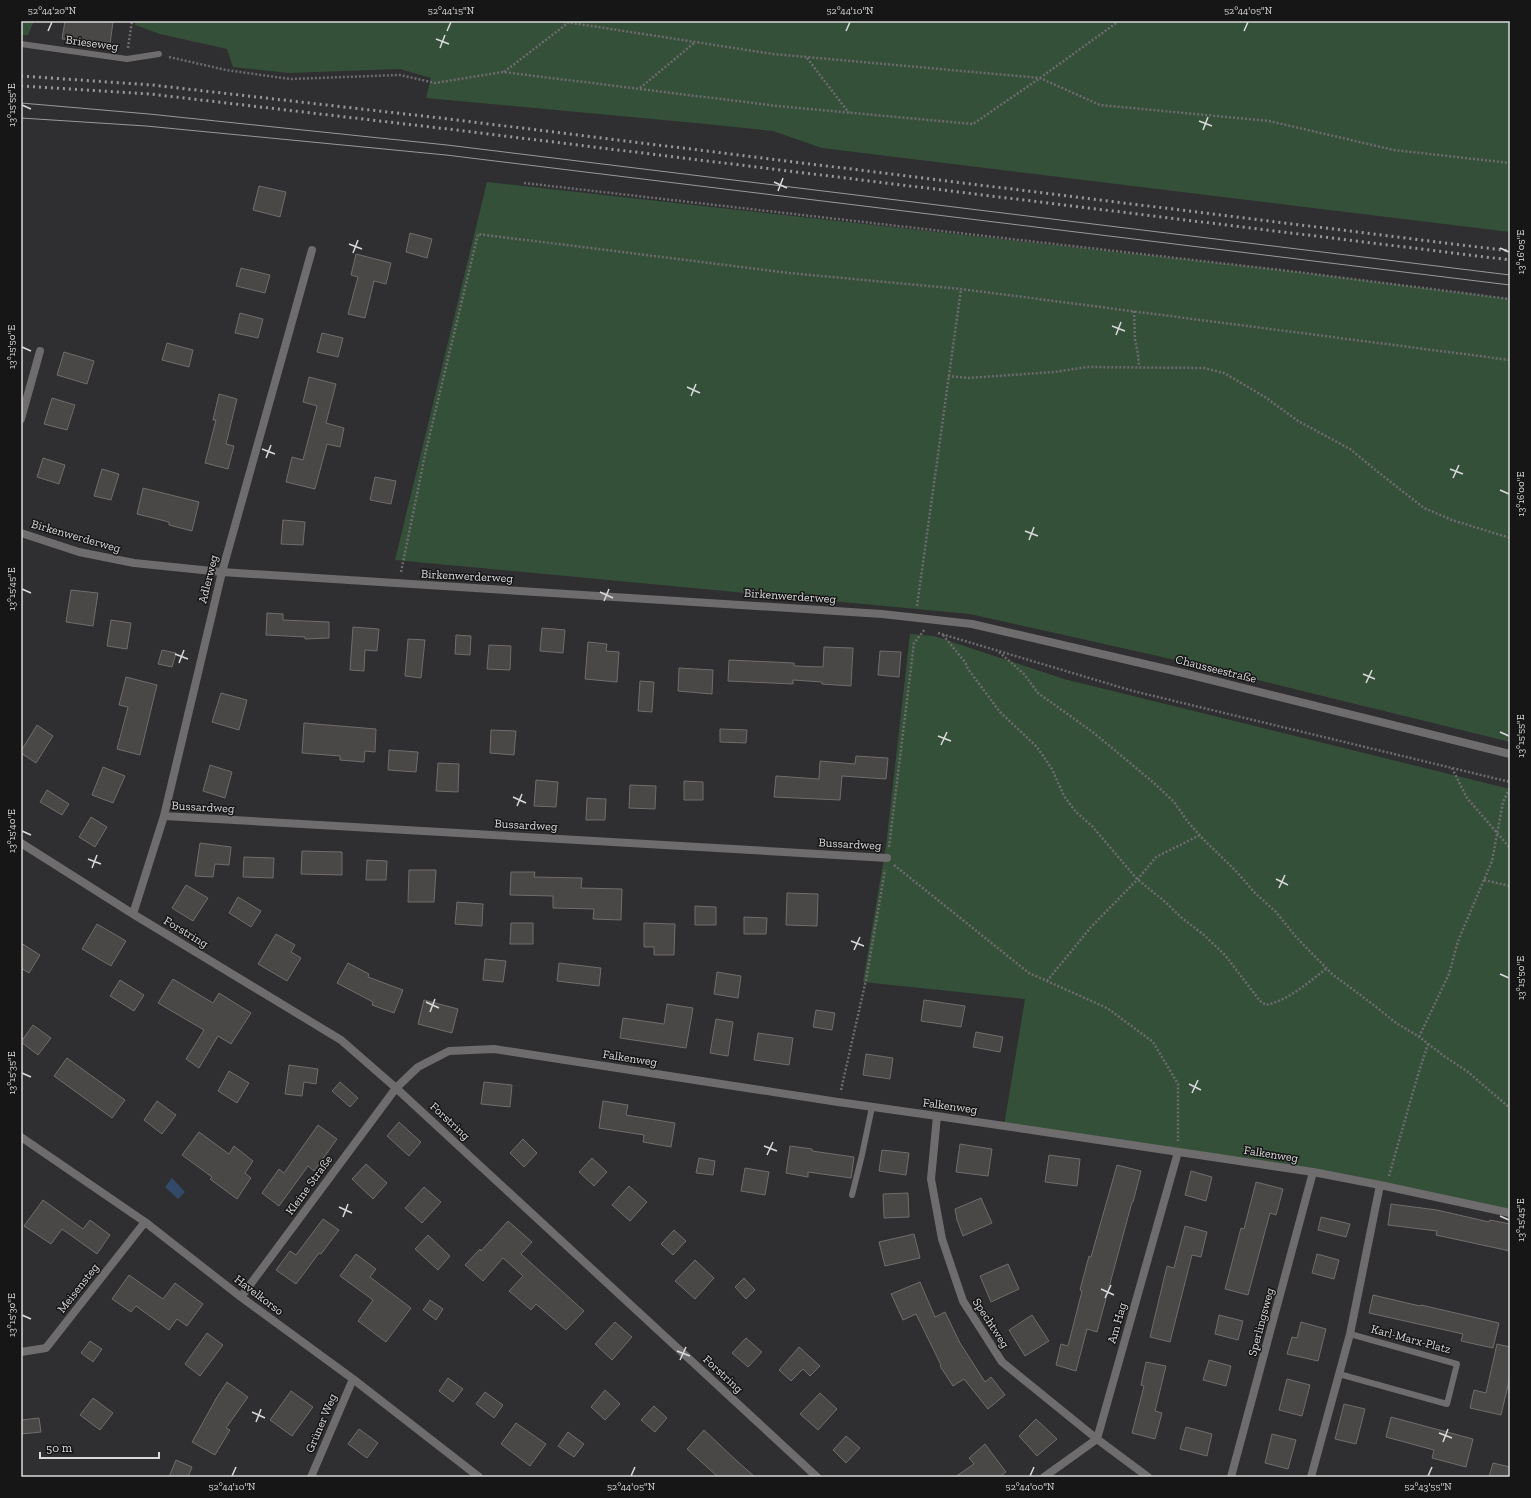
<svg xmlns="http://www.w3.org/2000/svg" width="1531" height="1498" font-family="'Zilla Slab',serif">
<rect width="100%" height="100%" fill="#2f2e30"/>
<!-- green -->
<path fill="#355039" d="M21,21H34L28,35H21Z
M136,21H1510V232L822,148L773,131L706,124L426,98L431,78L400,69L289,73L233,67L227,49L160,34L135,25Z
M487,182L1298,272L1510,299V742L1180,661L970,614L395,560Z
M910,634L934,636L1064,679L1510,789V1213L1380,1185L1004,1126L1025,999L863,982L886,846Z"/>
<!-- water -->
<path fill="#324a67" d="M172,1178L185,1192L178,1199L165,1187Z"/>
<!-- building -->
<path fill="#4a4846" stroke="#706d6b" d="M65,21L113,22L110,44L62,39Z
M259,186L286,192L280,217L253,210Z
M410,233L432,239L427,258L406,252Z
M356,254L391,263L386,284L374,281L365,318L348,314L358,277L351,275Z
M241,268L270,275L265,293L236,286Z
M240,313L263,319L258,338L235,333Z
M322,333L343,338L338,357L317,352Z
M167,343L193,350L189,367L162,360Z
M64,352L94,361L87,384L57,375Z
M309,377L336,384L326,423L344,428L340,447L327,444L315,489L286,482L292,457L303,460L317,406L303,402Z
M219,394L237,399L226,444L234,446L228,469L205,463L216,420H213Z
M52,398L75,405L67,430L44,424Z
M43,458L65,465L59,484L37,477Z
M102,469L119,474L111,500L94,496Z
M375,477L396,481L391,504L370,500Z
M143,488L199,502L192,531L169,525V522L137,514Z
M283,520L305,522L303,545L281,544Z
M71,590L98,593L93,626L66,622Z
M267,613L283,614V620L329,622V638L305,639V637L266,635Z
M111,620L131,623L127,649L107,646Z
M353,627L379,629L377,651L365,650L364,671L350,670Z
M542,628L565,630L563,653L540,651Z
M456,635L471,636L470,655L455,654Z
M408,639L425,640L421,678L405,676Z
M588,642L607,644L606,651L619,652L617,682L585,679Z
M489,645L511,646L510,670L487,669Z
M824,647L853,648L851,686L822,684V682L793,680V684L728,681L729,660L794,663V666L823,667Z
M162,650L176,653L172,667L158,664Z
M880,651L901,652L899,677L878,675Z
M679,668L713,670L712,694L678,691Z
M126,677L157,685L140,755L117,749L128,707L119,705Z
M640,681L654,682L652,712L638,711Z
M221,693L247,700L239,730L212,722Z
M304,723L376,729L375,752L365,751L364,762L340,760V756L302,753Z
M37,725L53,736L36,763L21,753V751Z
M720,729L747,730L746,743L720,742Z
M491,730L516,731L514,755L490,753Z
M389,750L418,752L416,772L388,770Z
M856,756L888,758L886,779L842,776L840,800L774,797L776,776L819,779L820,761L855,764Z
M438,763L459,764L458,792L436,791Z
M210,765L232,772L225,798L203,791Z
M103,767L125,776L113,803L92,795Z
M536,780L558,782L556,807L534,806Z
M684,781L703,782V800H684Z
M630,785L656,786L655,809L629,808Z
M47,790L69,804L62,815L40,802Z
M587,798L606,799L605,820H586Z
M91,817L107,827L95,847L79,837Z
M200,843L231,847L229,865L215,864L213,877L195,876Z
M302,851L342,852V875L301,874Z
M244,857L274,858L273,878L243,877Z
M367,860L387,861L386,880H366Z
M409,870H436L434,902H408Z
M511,872H535L534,877L582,878L581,888L622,889L621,920L593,919L594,909L553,908V896L510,895Z
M186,885L208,898L193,921L172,908Z
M787,893L818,894L817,926L786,925Z
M238,897L261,911L251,927L229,913Z
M457,902L483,904L482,926L455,924Z
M695,906L716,907V925H695Z
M744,917L767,918L766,934H744Z
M511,923H533V944H510Z
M644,923L675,924L674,955H654V947H644Z
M97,924L126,941L111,966L82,949Z
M276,934L295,945L291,952L301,958L287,981L258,964Z
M21,943L40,955L29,973L21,968Z
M485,959L506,961L503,982L483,980Z
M348,963L369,974L368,977L403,990L394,1013L372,1005L373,1002L337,983Z
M559,963L601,968L599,986L557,981Z
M717,972L741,976L738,998L714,994Z
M173,979L213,1003L219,993L251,1013L231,1044L218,1036L199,1068L186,1059L204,1030L158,1003Z
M120,980L144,995L134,1011L110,996Z
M424,1000L458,1009L452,1033L418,1024Z
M924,1000L965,1006L961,1027L921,1021Z
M667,1004L693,1008L686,1048L620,1038L623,1018L664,1024Z
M816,1010L835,1013L832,1030L813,1027Z
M716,1019L733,1022L728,1056L710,1053Z
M33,1025L51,1038L38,1055L21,1042Z
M976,1032L1003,1037L1000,1052L973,1047Z
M758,1033L793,1038L789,1065L754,1060Z
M866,1054L893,1058L890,1079L863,1075Z
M67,1058L125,1100L112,1118L54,1076Z
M289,1065L318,1069L316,1084L304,1082L302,1096L285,1094Z
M229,1071L249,1083L237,1103L218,1091Z
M340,1082L358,1098L350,1107L332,1091Z
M484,1082L512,1085L510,1107L481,1104Z
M157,1101L176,1115L162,1134L144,1120Z
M603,1101L628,1105L626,1115L675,1123L671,1147L643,1142L644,1135L599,1128Z
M399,1122L421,1142L409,1156L387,1136Z
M318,1125L337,1139L314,1171L308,1166L279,1206L262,1193L279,1169L284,1173Z
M199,1132L229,1154L234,1146L253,1161L245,1173L251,1178L237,1199L210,1179L212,1177L182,1155Z
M523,1139L537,1153L524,1167L510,1153Z
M960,1144L992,1149L988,1176L956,1172Z
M790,1146L812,1149V1151L854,1157L851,1178L808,1172V1177L786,1173Z
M882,1150L909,1153L906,1175L879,1171Z
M1049,1155L1080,1159L1077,1186L1045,1182Z
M592,1158L607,1172L594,1186L579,1172Z
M699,1158L715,1161L713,1175L696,1173Z
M366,1164L387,1183L373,1199L352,1179Z
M1117,1165L1141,1171L1133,1202H1132L1097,1332L1087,1329L1076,1371L1056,1365L1061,1344L1068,1346L1082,1291L1080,1290L1089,1256L1091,1257Z
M745,1168L769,1172L765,1195L741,1191Z
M1191,1171L1212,1177L1206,1201L1185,1195Z
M1256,1182L1283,1189L1276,1215L1270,1213L1248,1295L1225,1289L1241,1228L1244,1229Z
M629,1186L647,1202L630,1221L612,1205Z
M424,1187L441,1202L422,1223L405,1208Z
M908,1193L909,1217L884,1218L883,1194Z
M981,1198L992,1223L963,1236L957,1220L955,1209Z
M43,1200L83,1229L90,1220L110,1235L97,1254L62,1229L51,1244L24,1226Z
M1391,1204L1437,1210L1489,1222L1490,1220L1510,1224V1251L1436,1235L1437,1231L1388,1225Z
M1321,1217L1350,1224L1346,1237L1318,1230Z
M323,1219L339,1230L321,1254L319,1253L296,1284L276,1270L290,1251L296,1255Z
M508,1221L532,1242L521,1254L584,1311L566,1330L536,1304L531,1310L509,1291L523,1276L503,1258L483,1281L465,1265L480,1249L481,1251Z
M1185,1226L1207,1232L1201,1257L1192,1255L1170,1342L1150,1337L1167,1266L1174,1268Z
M674,1230L686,1241L673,1255L661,1244Z
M914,1234L920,1258L885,1266L879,1242Z
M428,1235L450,1256L438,1270L415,1249Z
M356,1254L376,1269L370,1277L411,1308L386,1342L358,1321L373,1300L340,1276Z
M1317,1254L1339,1260L1334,1279L1312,1273Z
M695,1260L714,1278L695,1299L675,1281Z
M1008,1264L1019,1289L991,1302L980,1276Z
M129,1275L163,1299L175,1283L203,1304L187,1326L177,1319L169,1330L136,1306L131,1312L112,1299Z
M744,1278L755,1290L746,1299L735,1287Z
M920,1282L935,1317L945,1312L960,1343L985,1382L991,1377L1005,1395L988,1409L964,1379L953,1386L940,1366L941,1365L916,1314L903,1320L891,1294Z
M1373,1295L1420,1306L1421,1305L1499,1323L1493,1348L1461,1341L1463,1334L1369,1313Z
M430,1300L443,1309L436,1320L423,1310Z
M1032,1315L1049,1341L1025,1356L1009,1330Z
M1219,1315L1243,1321L1238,1340L1215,1334Z
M615,1322L632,1337L612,1360L595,1344Z
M1301,1322L1326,1329L1318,1361L1287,1354L1292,1337L1297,1338Z
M207,1333L223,1345L200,1376L185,1364Z
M746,1338L762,1352L748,1367L732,1353Z
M90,1341L102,1349L93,1362L81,1353Z
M1497,1344L1510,1347V1377L1501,1415L1470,1408L1474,1390L1486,1393Z
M799,1347L820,1366L810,1376L803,1369L791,1381L779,1370Z
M1209,1360L1231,1366L1226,1386L1203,1380Z
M1146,1362L1166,1366L1155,1411L1162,1413L1155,1439L1132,1433L1144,1386L1141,1385Z
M448,1378L463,1389L453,1402L439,1391Z
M1287,1379L1310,1385L1302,1416L1279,1410Z
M227,1382L248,1397L226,1428L230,1430L215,1455L192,1442L217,1397Z
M605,1390L620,1404L605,1420L591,1407Z
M291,1391L313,1407L292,1436L270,1420Z
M485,1392L503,1405L494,1418L476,1404Z
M820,1393L837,1409L818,1430L800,1414Z
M93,1398L113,1413L100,1430L80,1415Z
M1344,1404L1365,1409L1356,1444L1335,1439Z
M654,1406L667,1418L655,1432L641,1420Z
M1391,1417L1473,1439L1466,1467L1432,1458L1434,1450L1386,1437Z
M39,1418L41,1432L21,1434V1420Z
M1036,1419L1057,1439L1037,1456L1019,1436Z
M516,1423L546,1444L530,1466L501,1444Z
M1186,1427L1212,1434L1207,1456L1180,1449Z
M359,1429L378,1443L367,1458L348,1444Z
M704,1430L738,1462L755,1477H718L687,1449Z
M568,1432L584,1444L574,1457L558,1446Z
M1272,1434L1296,1440L1288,1469L1265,1463Z
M846,1436L860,1448L846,1463L833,1450Z
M985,1444L1006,1472L999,1477H955L974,1464L969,1458Z
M176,1460L192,1467L188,1477H169Z
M1493,1463L1510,1467V1477H1489Z"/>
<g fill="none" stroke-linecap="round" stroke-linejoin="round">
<!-- path -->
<path stroke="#6c6b6d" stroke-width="2.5" stroke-dasharray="2 2" stroke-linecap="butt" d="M559,21L773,54L1040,78L1100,105L1269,121L1394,150L1510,163
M128,48L132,21
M169,57L226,70L290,79L400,75L435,83L503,72L777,106L973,124L1040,78L1119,21
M807,58L849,113
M504,72L568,23
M640,88L694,43
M524,183L1298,272L1510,299
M1134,311L1135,339L1138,354L1139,367
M948,376L968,378L1054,372L1087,367L1204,368L1224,373L1265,397L1298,421L1350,449L1378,472L1424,508L1452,520L1510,538
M401,572L426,450L478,234L789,273L961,289L1510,360
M917,606L961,289
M938,633L1133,691L1510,782
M943,635L965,662L968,669L1000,712L1037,747L1052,769L1064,796L1076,812L1092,826L1137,879L1163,900L1182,918L1204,935L1225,955L1260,1001L1266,1005C1289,1000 1309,982 1327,968
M999,652L1024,674L1038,693L1094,733L1154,783L1174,802L1188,822L1203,839L1235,870L1255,893L1276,912L1296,937L1332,974L1375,1006L1396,1023L1418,1036L1444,1056L1468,1072L1510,1108
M1452,768L1467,798L1510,848
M889,847L914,643L925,629
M894,865L1029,973L1107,1008L1153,1042L1178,1084V1141
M1484,880L1510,886
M1047,981L1091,927L1137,880L1156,857L1200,835
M1419,1037L1449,974L1458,941L1492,861L1503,802L1510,788
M841,1090L866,980L885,870
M1389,1176L1417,1078L1428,1044"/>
<!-- service -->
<path stroke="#6e6c6d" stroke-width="6" d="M21,44L127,59L159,54
M852,1195L862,1155L872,1107
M1339,1374L1447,1404L1457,1364L1350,1334"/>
<!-- minor -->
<path stroke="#6e6c6d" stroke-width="8" d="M21,419L40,351
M164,816L887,858
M21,843L133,914L341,1040L396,1088L817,1477
M133,914L164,816L222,572L312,250
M937,1116L931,1179L942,1239L963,1301L1002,1362L1097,1439L1148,1477
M21,1137L145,1222L241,1297L353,1379L479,1477
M241,1297L396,1088L418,1067L449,1051L494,1049L838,1102L937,1116L1313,1172L1380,1185L1510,1213
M21,1352L46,1348L145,1222
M311,1477L353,1379
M1044,1477L1097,1439L1178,1152
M1231,1477L1313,1172
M1311,1477L1350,1334L1380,1185"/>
<!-- tertiary -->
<path stroke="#6e6c6d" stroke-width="8" d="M21,533L79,552L134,563L222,572L882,614L972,624L1179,672L1510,754"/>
<!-- tram -->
<path stroke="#99999b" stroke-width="1" d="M21,103L149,114L447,145L1510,275
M21,118L146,126L446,155L1510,285"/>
<!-- rail -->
<path stroke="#99999b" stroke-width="3" stroke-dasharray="2 4" stroke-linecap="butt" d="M21,76L152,85L449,119L1510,251
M21,86L150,94L448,129L1510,260"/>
</g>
<!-- ticks -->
<path fill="none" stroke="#dadadc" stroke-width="1.5" d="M48,31L52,22M447,31L451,22M846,31L850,22M1244,31L1248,22M436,39L449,44M440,48L445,35M22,105L31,109M1199,121L1212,126M1203,130L1208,117M774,182L787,188M778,191L783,178M349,244L362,249M1500,248L1509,252M353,253L358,240M1112,326L1125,331M1116,335L1121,322M22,347L31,351M687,387L700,393M691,396L696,384M262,449L275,454M266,458L271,445M1450,469L1463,474M1453,478L1459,465M1500,490L1509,494M1025,531L1038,536M1029,540L1034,527M22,589L31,593M600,592L613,598M604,601L609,589M175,654L188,659M179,663L184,650M1363,674L1375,679M1366,683L1372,670M1500,732L1509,736M938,736L951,741M941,745L947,732M513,797L526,803M517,806L522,794M22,831L31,835M88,859L101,864M92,868L97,855M1276,879L1288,885M1279,888L1285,875M851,941L864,946M854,950L860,937M1500,974L1509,978M426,1002L439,1008M430,1012L435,999M22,1073L31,1077M1189,1084L1201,1090M1192,1093L1198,1080M764,1146L777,1151M767,1155L773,1142M339,1207L352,1213M1500,1216L1509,1220M343,1217L348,1204M1101,1289L1114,1295M1105,1298L1111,1285M22,1315L31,1319M677,1351L690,1356M680,1360L686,1347M252,1412L265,1418M256,1422L261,1409M1439,1433L1452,1438M1443,1442L1448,1429M232,1476L236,1467M631,1476L635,1467M1030,1476L1034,1467M1428,1476L1432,1467"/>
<g text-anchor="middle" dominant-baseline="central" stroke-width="3" stroke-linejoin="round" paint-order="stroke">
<!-- street labels -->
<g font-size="12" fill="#dadadc" stroke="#171617">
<text transform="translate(92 43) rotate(8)">Brieseweg</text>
<text transform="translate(76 536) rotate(16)">Birkenwerderweg</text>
<text transform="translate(467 576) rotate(3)">Birkenwerderweg</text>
<text transform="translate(208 579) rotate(-76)">Adlerweg</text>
<text transform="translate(790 596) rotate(4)">Birkenwerderweg</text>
<text transform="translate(1216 669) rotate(14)">Chausseestraße</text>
<text transform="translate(203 807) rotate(3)">Bussardweg</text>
<text transform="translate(526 825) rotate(3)">Bussardweg</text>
<text transform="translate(850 844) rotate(3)">Bussardweg</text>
<text transform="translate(186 932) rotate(31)">Forstring</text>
<text transform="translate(630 1058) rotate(9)">Falkenweg</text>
<text transform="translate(950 1106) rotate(8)">Falkenweg</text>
<text transform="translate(450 1121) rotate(43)">Forstring</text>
<text transform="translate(1271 1154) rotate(9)">Falkenweg</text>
<text transform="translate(309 1185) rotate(-54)">Kleine Straße</text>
<text transform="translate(78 1288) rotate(-52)">Meisensteg</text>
<text transform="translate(259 1295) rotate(37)">Havelkorso</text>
<text transform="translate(1261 1322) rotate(-75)">Sperlingsweg</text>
<text transform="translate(991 1323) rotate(57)">Spechtweg</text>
<text transform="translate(1117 1323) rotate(-74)">Am Hag</text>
<text transform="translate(1411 1339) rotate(15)">Karl-Marx-Platz</text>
<text transform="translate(723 1374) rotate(43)">Forstring</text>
<text transform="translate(321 1423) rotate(-67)">Grüner Weg</text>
</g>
</g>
<!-- border -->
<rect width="1531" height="1498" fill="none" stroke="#171617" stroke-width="44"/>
<!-- scale -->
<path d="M40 1452v6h119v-6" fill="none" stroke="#dadadc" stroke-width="2"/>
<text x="46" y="1452" font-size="12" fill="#dadadc" stroke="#171617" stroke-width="3" paint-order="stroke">50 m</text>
<rect x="22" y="22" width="1487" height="1454" fill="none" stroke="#dadadc" stroke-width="1.5"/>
<g font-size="10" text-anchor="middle" fill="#dadadc">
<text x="52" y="14">52°44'20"N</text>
<text x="451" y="14">52°44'15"N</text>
<text x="850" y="14">52°44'10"N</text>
<text x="1248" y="14">52°44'05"N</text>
<text transform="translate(11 105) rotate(-90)" y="4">13°15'55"E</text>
<text transform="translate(1520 252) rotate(-90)" y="4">13°16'05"E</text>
<text transform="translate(11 347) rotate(-90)" y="4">13°15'50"E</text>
<text transform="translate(1520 494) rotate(-90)" y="4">13°16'00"E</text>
<text transform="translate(11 589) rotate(-90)" y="4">13°15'45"E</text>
<text transform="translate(1520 736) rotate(-90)" y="4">13°15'55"E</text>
<text transform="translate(11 831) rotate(-90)" y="4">13°15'40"E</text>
<text transform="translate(1520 978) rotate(-90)" y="4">13°15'50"E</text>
<text transform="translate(11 1073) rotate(-90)" y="4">13°15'35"E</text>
<text transform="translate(1520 1220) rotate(-90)" y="4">13°15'45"E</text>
<text transform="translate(11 1315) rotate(-90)" y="4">13°15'30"E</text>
<text x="232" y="1490">52°44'10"N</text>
<text x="631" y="1490">52°44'05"N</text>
<text x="1030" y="1490">52°44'00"N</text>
<text x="1428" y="1490">52°43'55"N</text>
</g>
</svg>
